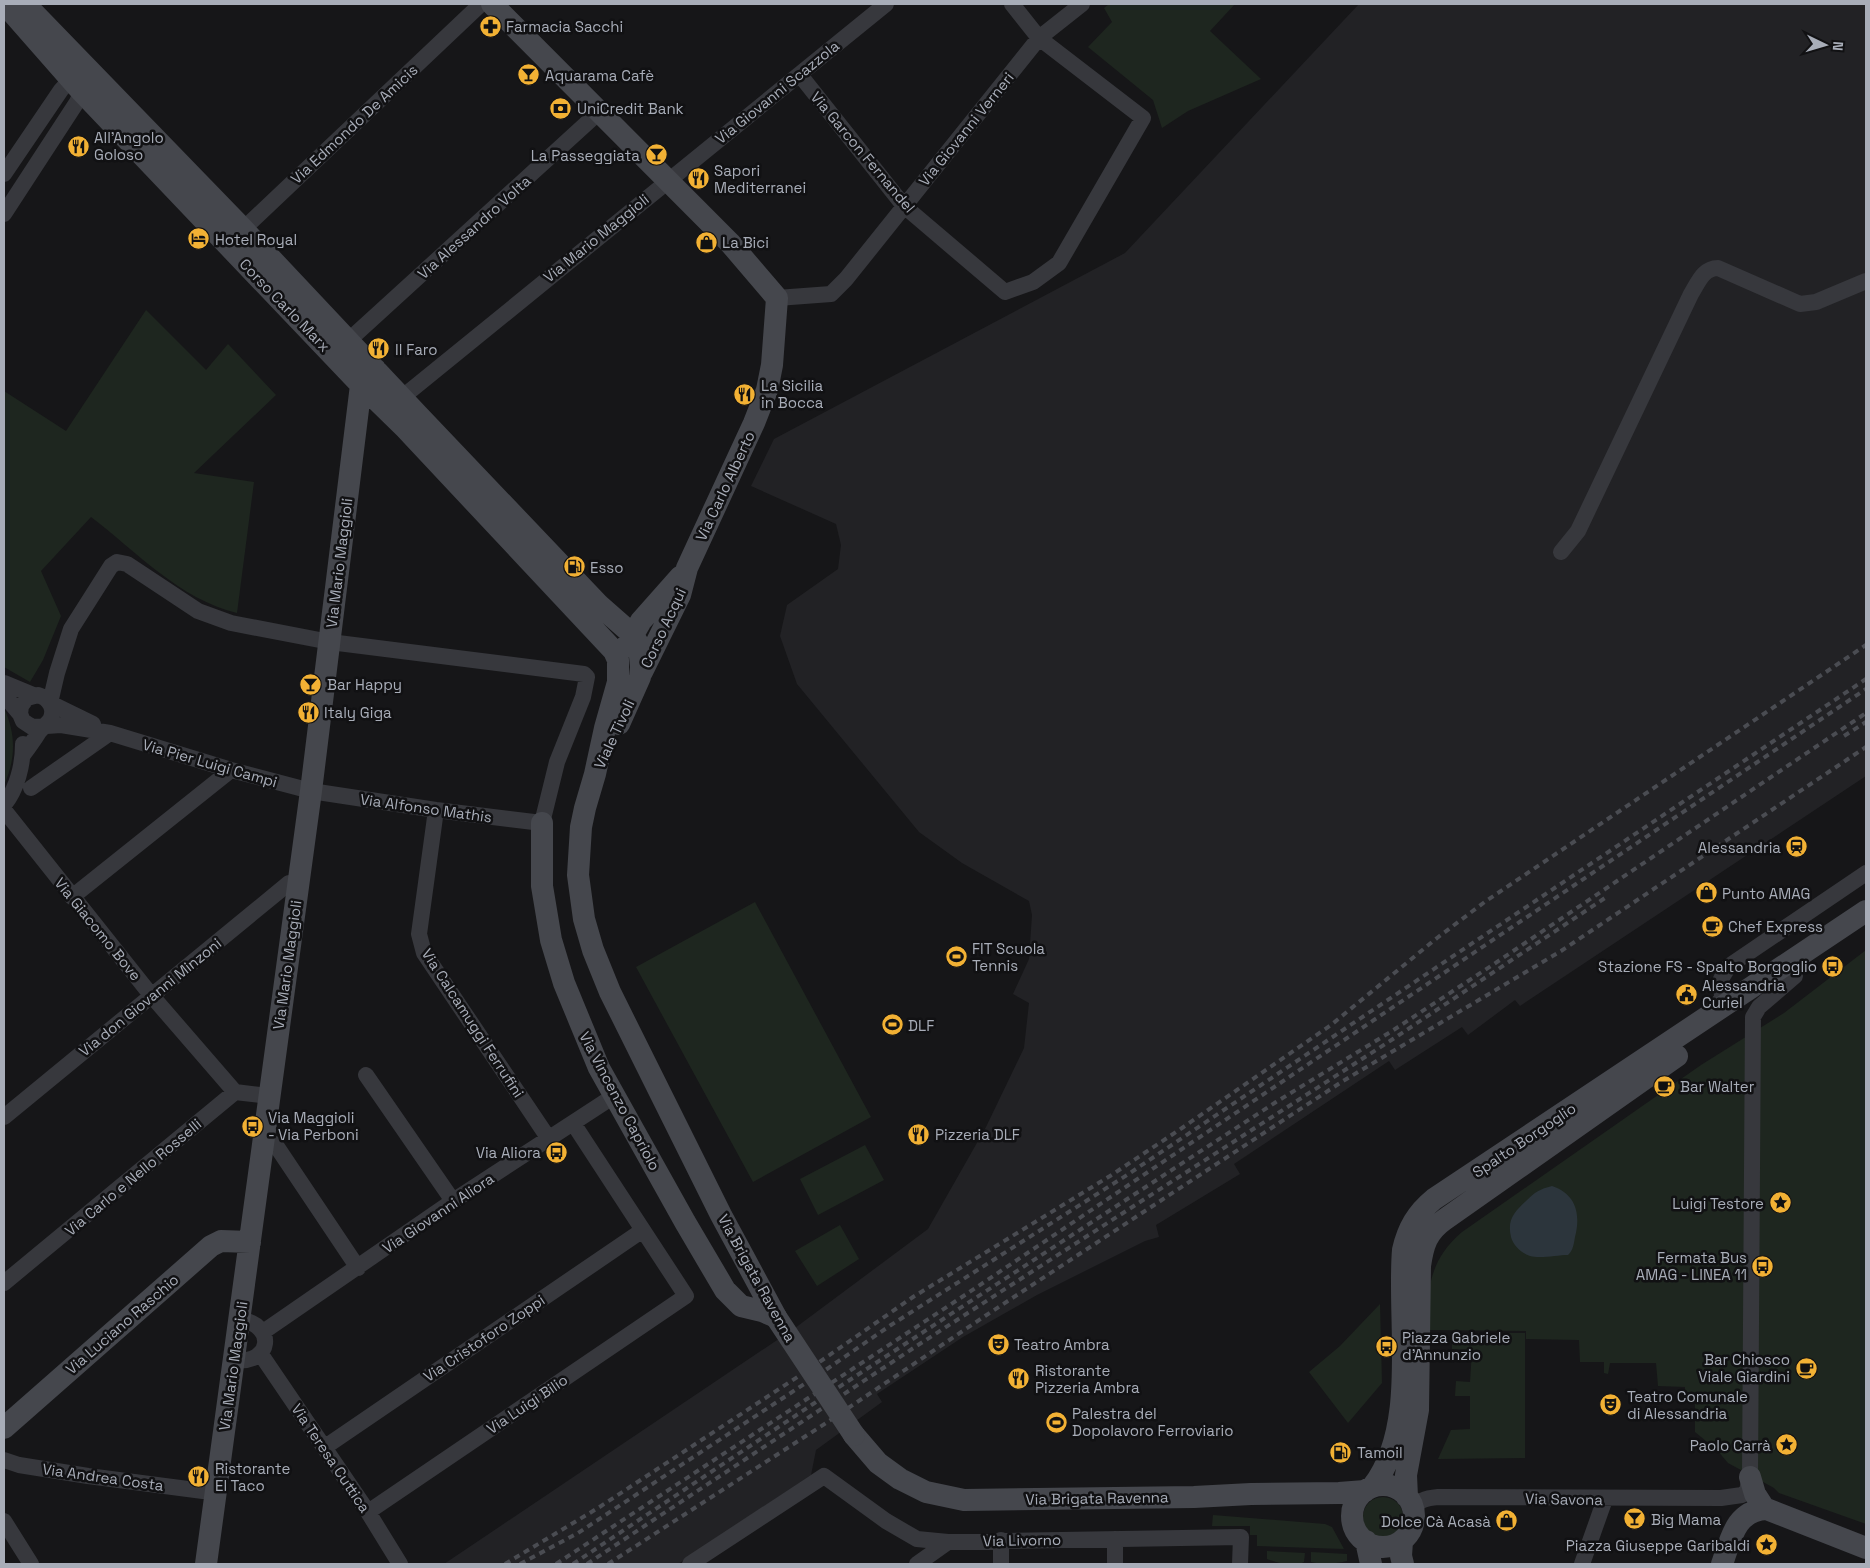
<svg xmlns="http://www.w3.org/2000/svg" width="1870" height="1568" font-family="'Space Grotesk',sans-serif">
<rect width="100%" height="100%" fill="#161618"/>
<!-- built -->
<path fill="#222225" d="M1359,4H1866V776L1520,1006L1515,1000L1468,1035L1462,1027L1395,1070L1389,1061L1234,1164L1240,1174L1156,1225L1159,1237L1145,1241L1037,1295L963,1337L886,1388L877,1394L882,1402L816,1450L811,1475L678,1564H444L795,1328L928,1229L986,1127L1024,1048L1029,1003L1013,994L1029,959L1032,915L1029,901L962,863L919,832L797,684L780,636L787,605L838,569L841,545L836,524L751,486L774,439L1125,253Z"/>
<!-- green -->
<path fill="#1e261f" d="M1109,4H1235L1210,31L1261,79L1188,111L1162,128L1153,100L1088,47L1112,22L1104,8Z
M146,310L206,370L228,344L276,395L194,473L254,482L237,613C179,599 136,551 91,517L41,571L61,616L43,660L30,682L4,667V391L66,431Z
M4,708C16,734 16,759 4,785Z
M755,902L871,1117L753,1182L636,967Z
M1866,950V1524L1779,1493L1774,1488L1728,1463L1717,1450L1695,1432V1396H1685V1387L1658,1386L1656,1363H1610L1608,1374L1604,1373V1362H1580L1579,1340L1526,1339V1331L1425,1330C1428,1289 1429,1260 1462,1232L1701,1065L1784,1013Z
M865,1145L884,1180L818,1215L800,1179Z
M840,1225L859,1259L817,1286L795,1251Z
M1380,1304L1382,1383L1348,1423L1309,1372L1340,1346Z
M1452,1333H1525V1458L1438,1459L1451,1430L1470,1429V1396H1455L1456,1381L1470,1382L1472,1350L1452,1349Z
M1363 1517a20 20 0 1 1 40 0a20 20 0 1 1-40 0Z
M1213,1515L1325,1524L1332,1527L1344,1549L1257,1546V1535H1250V1526H1212Z
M1267,1551L1305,1553L1304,1562C1293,1568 1278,1563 1267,1559Z
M1311,1552L1347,1554V1561C1334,1564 1323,1565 1311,1562Z"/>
<!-- water -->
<path fill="#2c353c" d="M1552,1186C1576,1194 1581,1214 1575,1237C1574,1243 1573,1251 1568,1255C1557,1255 1540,1259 1530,1256C1521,1253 1513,1245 1511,1237C1507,1220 1514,1212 1526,1201C1535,1192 1540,1189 1552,1186Z"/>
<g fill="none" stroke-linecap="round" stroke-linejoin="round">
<!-- street -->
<path stroke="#37383d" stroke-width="16" d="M800,75L904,206L1005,292L1033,282L1059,263L1143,118L1039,38L1012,4
M4,174L61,90L70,80L80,75
M4,214L77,102L86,82
M236,236L481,4
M777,298L831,294L846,279L1039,38L1082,4
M348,341L599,112
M394,404L886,4
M1561,552L1578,531L1691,294C1698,283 1703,268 1718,268L1800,304L1816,302L1866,281
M4,683L33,695
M4,695L20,714
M50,703L93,724
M23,755C29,747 34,740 39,732C42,728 47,724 50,720C56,709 49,698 38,695L27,698L21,706L20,714L23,721L32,727L61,725L110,733L231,770L311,791L436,810L542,823L557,762L583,697L587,677L584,674L330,642L231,623L198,611L127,564L117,562L111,566L71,629L57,673L50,703
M31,788L110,733
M4,805C17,789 23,765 23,744
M4,810L151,995L235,1092
M436,810L419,934L424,953L549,1139
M72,897L231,770
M1713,1013L1722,997L1721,979L1729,966L1866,873
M366,1075L453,1201
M4,1117L289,883L298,885
M263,1142L275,1144L358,1268
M4,1283L235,1092L269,1096
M263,1332L453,1201L614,1096
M260,1353L368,1512L400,1564
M234,1360C272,1365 277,1325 239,1319
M325,1447L643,1230
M4,1460L19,1465L88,1476L203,1491L211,1487L216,1474
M368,1512L686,1296L573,1123
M1413,1512C1416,1500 1427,1498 1438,1497L1721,1498L1742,1495L1747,1491L1750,1477L1753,1017L1759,1007L1795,976
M4,1521L31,1564
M1115,1539V1564
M1001,1540V1564
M690,1564L824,1476L886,1521L917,1539L948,1542L1241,1537L1240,1564
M917,1564L948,1542
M1582,1564L1605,1499"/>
<!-- secondary -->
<path stroke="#45474d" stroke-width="22" d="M7,4L10,10L82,92L361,385L406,429L614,651L618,660V682L605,728L595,774L585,808L581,827L578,875L584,919L593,950L610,992L721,1215L776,1317
M25,4L243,229L418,415L599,605L632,634L639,645L641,667L640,677L619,724
M492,4L730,243L777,298L772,365L767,390L754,423L687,568L680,595L642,672
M626,647L641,621L680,577
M542,823V886L551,940L564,983L599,1068L685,1222L725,1290L741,1306L762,1311L776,1317
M4,1428L211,1246L221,1241L250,1242
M854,1435L878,1463L900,1479L926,1492L964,1500L1194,1497L1251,1494L1339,1493L1365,1491
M1750,1477L1755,1494L1764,1508L1866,1548
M1352 1516a31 31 0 1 1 62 0a31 31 0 1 1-62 0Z
M1373,1486C1419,1426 1397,1320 1403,1250C1408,1228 1417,1213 1434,1199L1866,911
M1407,1497L1406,1475L1418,1410L1420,1266C1423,1245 1427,1232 1444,1220L1677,1056
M1366,1541L1371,1564
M1402,1541L1401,1556L1403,1564
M206,1564L311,791L361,385L375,369
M1722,1564C1731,1539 1735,1511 1766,1509"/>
<!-- rail -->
<path stroke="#4a4c52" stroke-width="4" stroke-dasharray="6 5" stroke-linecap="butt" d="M1844,736L1866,722
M505,1564L598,1508L808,1370L913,1297L1110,1176L1182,1128L1331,1025L1437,938L1486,901L1866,645
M520,1564L578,1533L824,1371L891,1325L1127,1175L1866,679
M556,1564L968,1293L1866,689
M573,1564L813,1404L1276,1102L1392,1031L1491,966L1866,713
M587,1564L915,1347L1393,1039L1608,896
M608,1564L826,1423L985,1316L1343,1081L1561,951L1866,747"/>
<!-- secondary-bridge -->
<path stroke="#45474d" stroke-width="22" d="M776,1317L854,1435"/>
</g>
<!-- icons -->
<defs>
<symbol id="pharmacy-disc" viewBox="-11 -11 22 22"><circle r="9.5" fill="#f2b134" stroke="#111113"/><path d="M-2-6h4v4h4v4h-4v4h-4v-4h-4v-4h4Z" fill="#111"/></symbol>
<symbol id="bar-disc" viewBox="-11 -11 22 22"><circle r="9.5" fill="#f2b134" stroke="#111113"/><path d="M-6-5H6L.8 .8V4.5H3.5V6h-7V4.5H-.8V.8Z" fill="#111"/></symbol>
<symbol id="bank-disc" viewBox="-11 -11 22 22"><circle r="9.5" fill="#f2b134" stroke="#111113"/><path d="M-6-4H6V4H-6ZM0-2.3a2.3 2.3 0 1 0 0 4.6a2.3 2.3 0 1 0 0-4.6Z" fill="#111"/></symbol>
<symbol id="restaurant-disc" viewBox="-11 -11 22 22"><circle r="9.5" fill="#f2b134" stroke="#111113"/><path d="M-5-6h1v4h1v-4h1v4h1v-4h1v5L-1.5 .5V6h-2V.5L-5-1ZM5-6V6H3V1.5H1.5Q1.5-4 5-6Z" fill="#111"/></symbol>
<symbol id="hotel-disc" viewBox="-11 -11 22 22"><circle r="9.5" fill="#f2b134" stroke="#111113"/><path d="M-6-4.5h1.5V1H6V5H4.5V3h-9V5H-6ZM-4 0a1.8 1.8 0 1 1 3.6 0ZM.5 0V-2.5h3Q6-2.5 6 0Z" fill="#111"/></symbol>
<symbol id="shop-disc" viewBox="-11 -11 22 22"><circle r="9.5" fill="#f2b134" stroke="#111113"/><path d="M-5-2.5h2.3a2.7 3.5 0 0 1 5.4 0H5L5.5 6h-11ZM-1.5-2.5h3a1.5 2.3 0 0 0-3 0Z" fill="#111"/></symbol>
<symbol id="fuel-disc" viewBox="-11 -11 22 22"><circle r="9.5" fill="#f2b134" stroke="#111113"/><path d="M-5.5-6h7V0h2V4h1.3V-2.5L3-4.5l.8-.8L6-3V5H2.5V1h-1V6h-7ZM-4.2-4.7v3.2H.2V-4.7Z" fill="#111"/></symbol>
<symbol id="station-disc" viewBox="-11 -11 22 22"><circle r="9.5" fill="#f2b134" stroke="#111113"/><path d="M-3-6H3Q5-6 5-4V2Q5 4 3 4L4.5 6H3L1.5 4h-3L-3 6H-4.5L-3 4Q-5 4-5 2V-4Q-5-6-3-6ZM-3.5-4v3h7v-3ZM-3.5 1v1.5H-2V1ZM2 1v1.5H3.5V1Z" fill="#111"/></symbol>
<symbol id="cafe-disc" viewBox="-11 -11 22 22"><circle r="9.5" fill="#f2b134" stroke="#111113"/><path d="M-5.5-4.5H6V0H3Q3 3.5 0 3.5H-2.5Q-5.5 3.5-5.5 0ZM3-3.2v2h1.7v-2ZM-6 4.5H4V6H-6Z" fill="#111"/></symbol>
<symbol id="stadium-disc" viewBox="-11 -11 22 22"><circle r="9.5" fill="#f2b134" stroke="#111113"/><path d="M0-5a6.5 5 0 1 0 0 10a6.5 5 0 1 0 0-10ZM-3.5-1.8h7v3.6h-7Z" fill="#111"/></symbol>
<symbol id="bus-disc" viewBox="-11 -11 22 22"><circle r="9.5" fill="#f2b134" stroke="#111113"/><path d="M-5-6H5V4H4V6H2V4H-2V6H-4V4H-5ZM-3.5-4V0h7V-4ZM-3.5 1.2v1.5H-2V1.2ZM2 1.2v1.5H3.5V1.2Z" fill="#111"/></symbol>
<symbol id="civic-disc" viewBox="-11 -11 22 22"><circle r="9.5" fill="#f2b134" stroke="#111113"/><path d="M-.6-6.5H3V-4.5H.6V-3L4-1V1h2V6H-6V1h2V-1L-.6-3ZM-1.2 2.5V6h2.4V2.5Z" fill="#111"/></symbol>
<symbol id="sight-disc" viewBox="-11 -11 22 22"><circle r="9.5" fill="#f2b134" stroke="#111113"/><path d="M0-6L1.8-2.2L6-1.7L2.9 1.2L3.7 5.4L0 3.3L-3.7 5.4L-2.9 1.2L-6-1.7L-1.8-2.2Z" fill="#111"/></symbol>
<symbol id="theatre-disc" viewBox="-11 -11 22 22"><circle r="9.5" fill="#f2b134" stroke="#111113"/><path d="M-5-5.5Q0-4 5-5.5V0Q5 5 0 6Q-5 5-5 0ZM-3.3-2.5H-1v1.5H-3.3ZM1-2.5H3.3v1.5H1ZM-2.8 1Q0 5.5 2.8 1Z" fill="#111"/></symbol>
</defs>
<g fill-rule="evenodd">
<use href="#pharmacy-disc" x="478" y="14" width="25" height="25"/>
<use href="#bar-disc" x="516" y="62" width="25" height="25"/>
<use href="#bank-disc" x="548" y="96" width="25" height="25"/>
<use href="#restaurant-disc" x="66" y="134" width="25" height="25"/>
<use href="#bar-disc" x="644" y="142" width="25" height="25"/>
<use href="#restaurant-disc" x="686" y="166" width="25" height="25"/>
<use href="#hotel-disc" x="186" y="226" width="25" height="25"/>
<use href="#shop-disc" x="694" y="230" width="25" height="25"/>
<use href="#restaurant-disc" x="366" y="336" width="25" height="25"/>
<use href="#restaurant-disc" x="732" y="382" width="25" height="25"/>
<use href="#fuel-disc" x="562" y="554" width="25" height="25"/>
<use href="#bar-disc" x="298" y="672" width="25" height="25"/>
<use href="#restaurant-disc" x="296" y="700" width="25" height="25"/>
<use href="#station-disc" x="1784" y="834" width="25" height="25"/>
<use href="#shop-disc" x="1694" y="880" width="25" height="25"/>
<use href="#cafe-disc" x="1700" y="914" width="25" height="25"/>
<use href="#stadium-disc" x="944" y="944" width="25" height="25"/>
<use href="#bus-disc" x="1820" y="954" width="25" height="25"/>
<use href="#civic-disc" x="1674" y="982" width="25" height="25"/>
<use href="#stadium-disc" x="880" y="1012" width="25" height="25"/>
<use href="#cafe-disc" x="1652" y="1074" width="25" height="25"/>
<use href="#bus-disc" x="240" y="1114" width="25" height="25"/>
<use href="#restaurant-disc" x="906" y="1122" width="25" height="25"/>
<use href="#bus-disc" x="544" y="1140" width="25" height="25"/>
<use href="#sight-disc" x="1768" y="1190" width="25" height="25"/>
<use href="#bus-disc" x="1750" y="1254" width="25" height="25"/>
<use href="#theatre-disc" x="986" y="1332" width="25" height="25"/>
<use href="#bus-disc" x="1374" y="1334" width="25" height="25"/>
<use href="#cafe-disc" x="1794" y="1356" width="25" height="25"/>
<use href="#restaurant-disc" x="1006" y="1366" width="25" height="25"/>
<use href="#theatre-disc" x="1598" y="1392" width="25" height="25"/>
<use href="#stadium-disc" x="1044" y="1410" width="25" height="25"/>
<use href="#sight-disc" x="1774" y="1432" width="25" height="25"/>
<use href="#fuel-disc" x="1328" y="1440" width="25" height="25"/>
<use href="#restaurant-disc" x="186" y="1464" width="25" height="25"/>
<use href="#bar-disc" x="1622" y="1506" width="25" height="25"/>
<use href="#shop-disc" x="1494" y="1508" width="25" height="25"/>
<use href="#sight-disc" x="1754" y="1532" width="25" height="25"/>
</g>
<g text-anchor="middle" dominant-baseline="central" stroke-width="5" stroke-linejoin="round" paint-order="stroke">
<!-- poi labels -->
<g font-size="15" fill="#a8adb8" stroke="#111113" text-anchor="start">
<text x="506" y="26">Farmacia Sacchi</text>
<text x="545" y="75">Aquarama Cafè</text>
<text x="577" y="108">UniCredit Bank</text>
<text x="94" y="137">All'Angolo<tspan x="94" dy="17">Goloso</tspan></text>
<text x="640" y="155" text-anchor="end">La Passeggiata</text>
<text x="714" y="170">Sapori<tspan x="714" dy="17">Mediterranei</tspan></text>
<text x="215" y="239">Hotel Royal</text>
<text x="722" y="242">La Bici</text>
<text x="395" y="349">Il Faro</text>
<text x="761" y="385">La Sicilia<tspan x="761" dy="17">in Bocca</tspan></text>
<text x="590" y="567">Esso</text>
<text x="327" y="684">Bar Happy</text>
<text x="324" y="712">Italy Giga</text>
<text x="1781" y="847" text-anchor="end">Alessandria</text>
<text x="1722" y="893">Punto AMAG</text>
<text x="1728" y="926">Chef Express</text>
<text x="972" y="948">FIT Scuola<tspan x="972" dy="17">Tennis</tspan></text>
<text x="1817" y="966" text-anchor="end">Stazione FS - Spalto Borgoglio</text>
<text x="1702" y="985">Alessandria<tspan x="1702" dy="17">Curiel</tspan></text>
<text x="908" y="1025">DLF</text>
<text x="1680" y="1086">Bar Walter</text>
<text x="268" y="1117">Via Maggioli<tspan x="268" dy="17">- Via Perboni</tspan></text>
<text x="935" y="1134">Pizzeria DLF</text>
<text x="541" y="1152" text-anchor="end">Via Aliora</text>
<text x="1764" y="1203" text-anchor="end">Luigi Testore</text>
<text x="1747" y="1257" text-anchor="end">Fermata Bus<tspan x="1747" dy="17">AMAG - LINEA 11</tspan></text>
<text x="1402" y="1337">Piazza Gabriele<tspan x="1402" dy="17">d'Annunzio</tspan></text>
<text x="1014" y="1344">Teatro Ambra</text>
<text x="1790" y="1359" text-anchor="end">Bar Chiosco<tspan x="1790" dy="17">Viale Giardini</tspan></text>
<text x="1035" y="1370">Ristorante<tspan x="1035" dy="17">Pizzeria Ambra</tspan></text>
<text x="1627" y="1396">Teatro Comunale<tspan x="1627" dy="17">di Alessandria</tspan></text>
<text x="1072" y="1413">Palestra del<tspan x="1072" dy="17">Dopolavoro Ferroviario</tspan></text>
<text x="1771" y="1445" text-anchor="end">Paolo Carrà</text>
<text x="1357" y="1452">Tamoil</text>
<text x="215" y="1468">Ristorante<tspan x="215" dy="17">El Taco</tspan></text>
<text x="1651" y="1519">Big Mama</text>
<text x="1491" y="1521" text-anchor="end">Dolce Cà Acasà</text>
<text x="1750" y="1545" text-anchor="end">Piazza Giuseppe Garibaldi</text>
</g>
<!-- street labels -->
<g font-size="15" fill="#a8adb8" stroke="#111113">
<text transform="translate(777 92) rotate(-39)">Via Giovanni Scazzola</text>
<text transform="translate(354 124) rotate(-43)">Via Edmondo De Amicis</text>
<text transform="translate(966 129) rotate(-51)">Via Giovanni Verneri</text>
<text transform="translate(863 152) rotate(50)">Via Garcon Fernandel</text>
<text transform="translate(474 227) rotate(-42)">Via Alessandro Volta</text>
<text transform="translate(596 238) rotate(-39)">Via Mario Maggioli</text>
<text transform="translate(285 305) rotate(46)">Corso Carlo Marx</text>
<text transform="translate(725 486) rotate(-65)">Via Carlo Alberto</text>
<text transform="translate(339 563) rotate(-83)">Via Mario Maggioli</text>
<text transform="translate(663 628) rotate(-65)">Corso Acqui</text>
<text transform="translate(614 734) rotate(-65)">Viale Tivoli</text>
<text transform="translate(210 763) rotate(16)">Via Pier Luigi Campi</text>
<text transform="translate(426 808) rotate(8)">Via Alfonso Mathis</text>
<text transform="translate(98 929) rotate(51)">Via Giacomo Bove</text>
<text transform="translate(287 965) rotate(-82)">Via Mario Maggioli</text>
<text transform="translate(150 997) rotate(-39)">Via don Giovanni Minzoni</text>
<text transform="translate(473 1023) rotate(57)">Via Calcamuggi Ferrufini</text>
<text transform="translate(620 1101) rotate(62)">Via Vincenzo Capriolo</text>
<text transform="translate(1524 1140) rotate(-34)">Spalto Borgoglio</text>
<text transform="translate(133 1177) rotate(-40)">Via Carlo e Nello Rosselli</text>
<text transform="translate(438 1213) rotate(-34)">Via Giovanni Aliora</text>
<text transform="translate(757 1278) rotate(61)">Via Brigata Ravenna</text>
<text transform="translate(122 1324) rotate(-41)">Via Luciano Raschio</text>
<text transform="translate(484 1338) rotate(-34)">Via Cristoforo Zoppi</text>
<text transform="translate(233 1366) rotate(-82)">Via Mario Maggioli</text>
<text transform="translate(527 1404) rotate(-34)">Via Luigi Bilio</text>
<text transform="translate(331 1458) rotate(56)">Via Teresa Cuttica</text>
<text transform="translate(103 1477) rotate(8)">Via Andrea Costa</text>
<text transform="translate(1097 1498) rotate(-1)">Via Brigata Ravenna</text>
<text transform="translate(1564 1499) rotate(1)">Via Savona</text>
<text transform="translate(1022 1540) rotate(-1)">Via Livorno</text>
</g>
</g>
<!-- border -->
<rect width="1870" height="1568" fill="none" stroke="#a8adb8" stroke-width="10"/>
<!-- north arrow -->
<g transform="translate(1825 45) rotate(95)" stroke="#111113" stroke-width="4" paint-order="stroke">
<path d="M0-4L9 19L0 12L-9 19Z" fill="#a8adb8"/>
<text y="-8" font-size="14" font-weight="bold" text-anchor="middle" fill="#a8adb8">N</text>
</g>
</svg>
